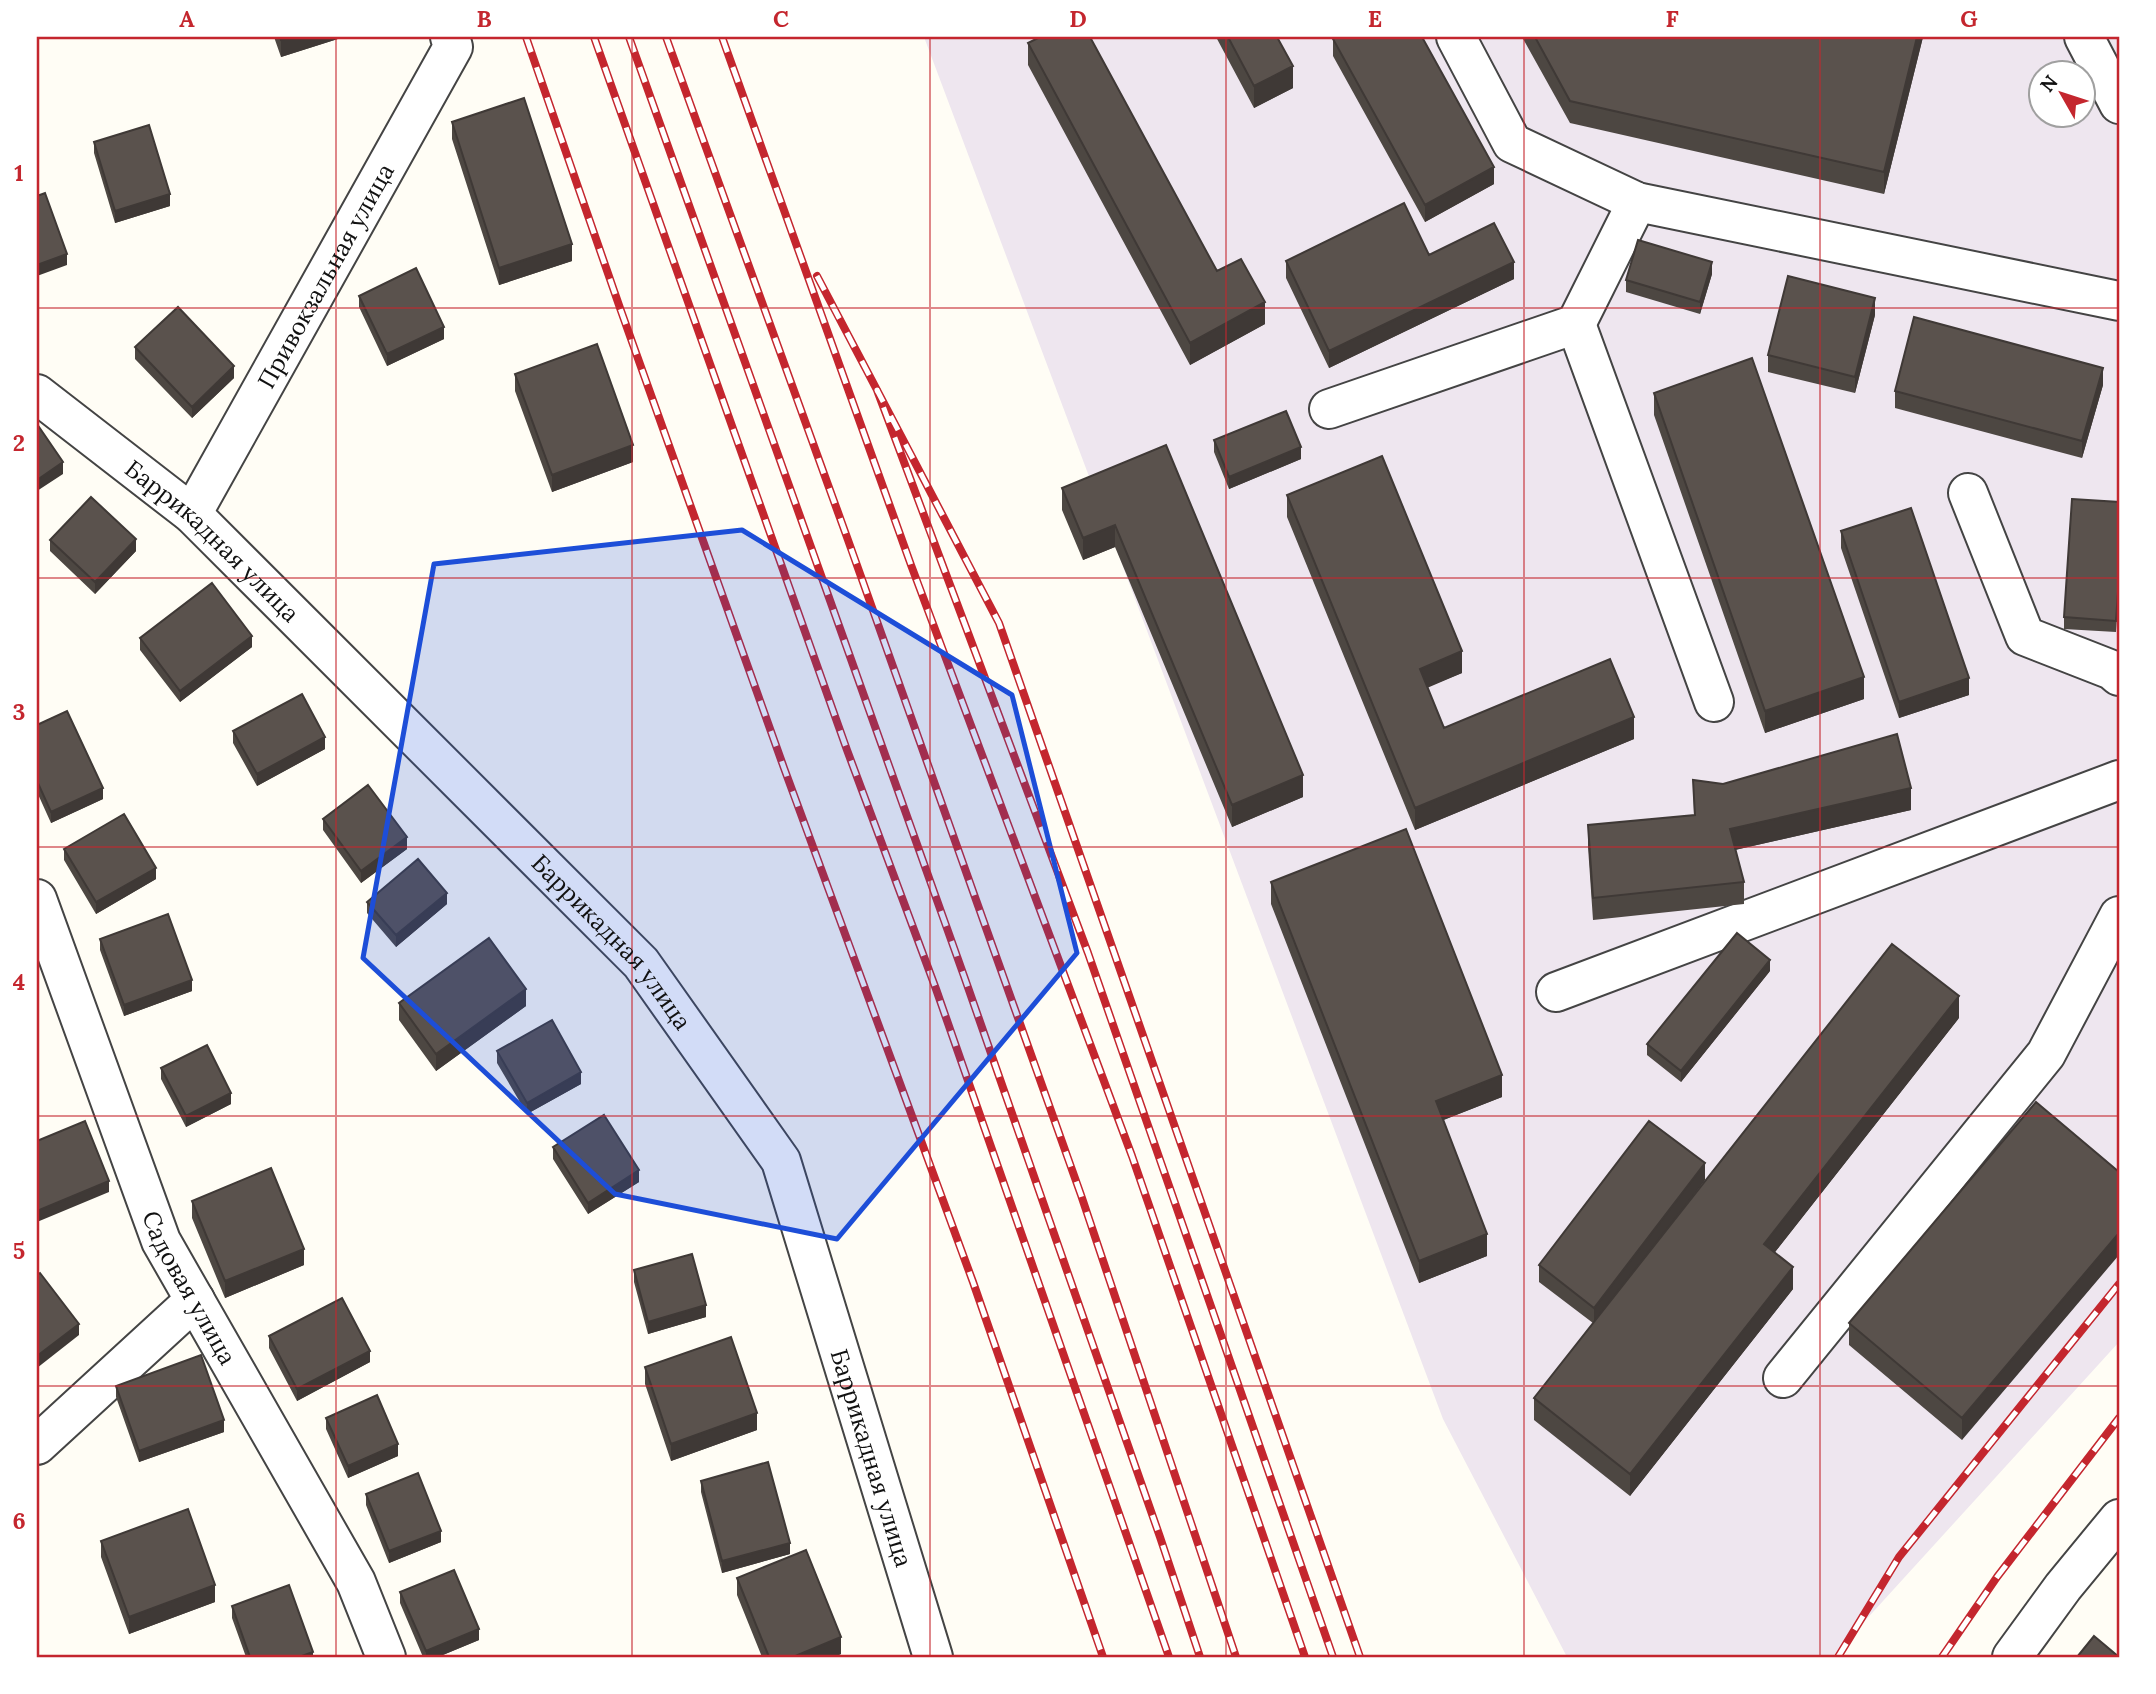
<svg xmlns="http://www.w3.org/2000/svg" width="2156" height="1694" font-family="Lora,serif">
<rect width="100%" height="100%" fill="#fffdf5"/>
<!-- industrial -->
<path fill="#eee6ef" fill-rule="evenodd" d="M924,37H2119V1342L1832,1657H1567L1443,1419ZM2040,74H2082V116H2040Z"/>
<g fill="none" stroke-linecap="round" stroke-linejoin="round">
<defs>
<g id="minor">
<path d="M1456,37L1512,143L1637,202L2119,301"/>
<path d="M2084,37L2119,104"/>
<path d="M1576,324L1714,702"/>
<path id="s1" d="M37,394L192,514L641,963L781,1161L933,1657"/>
<path d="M1329,409L1576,324L1637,202"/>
<path d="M1968,493L2025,636L2112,670L2119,676"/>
<path id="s2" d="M192,514L453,47L450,37"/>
<path id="s3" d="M37,899L161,1241L356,1582L386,1657"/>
<path d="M1556,992L2119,780"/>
<path d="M1783,1378L2046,1054L2119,916"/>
<path d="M37,1445L195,1300"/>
<path d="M2012,1657L2063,1587L2119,1519"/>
</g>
</defs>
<!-- minor casing -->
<use href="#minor" stroke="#444" stroke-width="42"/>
<!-- minor -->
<use href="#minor" stroke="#fff" stroke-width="38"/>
<defs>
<path id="rail" d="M526,37L620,308L784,768L973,1282L1103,1657
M594,37L847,750L936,989L1169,1657
M629,37L964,976L1160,1537L1200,1657
M666,37L848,540L1081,1195L1236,1657
M722,37L911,565L1132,1156L1305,1657
M817,276L877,390
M1333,1657L1088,953L877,390L999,623L1360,1657
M1838,1657L1899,1557L2119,1284
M1942,1657L1997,1577L2119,1418"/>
</defs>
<!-- rail casing -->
<use href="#rail" stroke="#c4262e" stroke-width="8"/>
<!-- rail -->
<use href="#rail" stroke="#fff" stroke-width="5" stroke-dasharray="16" stroke-linecap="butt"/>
</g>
<!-- wall -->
<path fill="#4d4742" d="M274,37H344L281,57Z
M1216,37H1277L1293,88L1254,108Z
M1522,37H1923L1884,194L1570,123Z
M1333,39L1494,184L1425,222L1333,56Z
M1028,43L1217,271L1265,324L1190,365L1028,65Z
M452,122L572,261L499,285L452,139Z
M94,142L170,206L115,223L94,153Z
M1429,255L1514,279L1329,368L1286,278V261Z
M1712,274L1700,314L1626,292V280Z
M359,296L444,339L387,366L359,307Z
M1875,315L1855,393L1768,372V355Z
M135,347L234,378L192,418L135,359Z
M515,374L633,462L552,492L515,391Z
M2103,385L2082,458L1895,408V391Z
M1654,393L1864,699L1765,733L1654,415Z
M1214,440L1301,459L1229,489L1214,452Z
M1166,445L1303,797L1232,827L1115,547L1083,560L1062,510V488Z
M1287,495L1462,673L1427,687L1444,728L1634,739L1415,830L1287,517Z
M2119,502V588L2116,632L2064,629V617Z
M1841,531L1969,695L1899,718L1841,548Z
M50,540L136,551L95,594L50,551Z
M140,638L252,647L180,702L140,650Z
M37,725L103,799L51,823L37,792Z
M233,731L325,749L257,786L233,743Z
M1693,780L1911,810L1735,850L1744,882V904L1593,920L1588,847V825L1694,815Z
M323,819L407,849L361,883L323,830Z
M64,849L156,879L96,914L64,860Z
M1271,882L1502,1097L1443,1120L1487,1256L1419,1283L1271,904Z
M367,902L447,904L396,947L367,913Z
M100,939L192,991L124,1016L100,950Z
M1770,971L1681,1082L1647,1055V1044Z
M399,1003L526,1006L436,1071L399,1020Z
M1959,1018L1775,1252L1793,1289L1630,1496L1534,1420V1398L1593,1323L1539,1282V1265L1705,1180L1663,1235Z
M497,1051L581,1084L527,1114L497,1063Z
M161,1068L231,1104L186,1127L161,1079Z
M2036,1102L1962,1440L1849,1345V1323Z
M553,1147L639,1182L588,1214L553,1159Z
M192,1201L304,1265L225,1298L192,1218Z
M634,1270L706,1317L648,1334L634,1282Z
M269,1336L370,1362L297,1401L269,1348Z
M645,1367L757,1430L671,1461L645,1384Z
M116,1386L224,1432L139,1462L116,1397Z
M326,1418L398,1456L348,1478L326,1429Z
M701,1481L790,1554L722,1573L701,1492Z
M366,1494L441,1542L389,1563L366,1505Z
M101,1541L215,1602L129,1634L101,1557Z
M737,1578L841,1654L834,1657H762L737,1595Z
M400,1592L479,1640L438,1657H423L400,1603Z
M232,1606L313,1657H246L232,1618Z"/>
<!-- shaded-wall -->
<path fill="#3f3936" d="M292,37H344L281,57V40Z
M1917,37H1923L1884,194V172Z
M1293,66V88L1254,108V86Z
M1494,167V184L1425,222V205Z
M170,194V206L115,223V211Z
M572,244V261L499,285V268Z
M67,254V265L37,276V265Z
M1514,262V279L1329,368V351Z
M1712,262V274L1700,314V302Z
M1875,298V315L1855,393V377Z
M1265,302V324L1190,365V343Z
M444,327V339L387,366V354Z
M234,366V378L192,418V407Z
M2103,368V385L2082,458V441Z
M633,445V462L552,492V475Z
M1301,447V459L1229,489V477Z
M63,462V474L37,491V480Z
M1115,525V547L1083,560V538Z
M136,539V551L95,594V582Z
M252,636V647L180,702V691Z
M1462,651V673L1420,691V669Z
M1864,677V699L1765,733V711Z
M1969,678V695L1899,718V702Z
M1634,717V739L1415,830V808Z
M325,737V749L257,786V774Z
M1303,775V797L1232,827V805Z
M103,788V799L51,823V812Z
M1911,788V810L1730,851V829Z
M407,837V849L361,883V871Z
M156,868V879L96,914V902Z
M447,893V904L396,947V935Z
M1770,960V971L1681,1082V1071Z
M192,980V991L124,1016V1005Z
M526,989V1006L436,1071V1054Z
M1959,996V1018L1764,1266V1244Z
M581,1072V1084L527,1114V1103Z
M1502,1075V1097L1436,1123V1101Z
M231,1093V1104L186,1127V1116Z
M1705,1163V1180L1594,1325V1308Z
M639,1170V1182L588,1214V1203Z
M109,1181V1192L37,1222V1211Z
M2119,1233V1255L1962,1440V1418Z
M1487,1234V1256L1419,1283V1261Z
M304,1249V1265L225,1298V1281Z
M1793,1267V1289L1630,1496V1474Z
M706,1305V1317L648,1334V1322Z
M79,1324V1335L37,1368V1356Z
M370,1351V1362L297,1401V1389Z
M757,1413V1430L671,1461V1444Z
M224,1420V1432L139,1462V1451Z
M398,1444V1456L348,1478V1466Z
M441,1531V1542L389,1563V1551Z
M790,1543V1554L722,1573V1561Z
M215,1585V1602L129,1634V1617Z
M479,1629V1640L438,1657H426V1651Z
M841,1637V1654L834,1657H793Z
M313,1652V1657H299Z"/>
<!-- building -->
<path fill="#5a524d" stroke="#3f3936" stroke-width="2" d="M280,37H292L281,40Z
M1040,37H1090L1217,271L1241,259L1265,302L1190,343L1028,43Z
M1228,37H1277L1293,66L1254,86Z
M1337,37H1422L1494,167L1425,205L1333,39Z
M1535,37H1917L1884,172L1570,101Z
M524,98L572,244L499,268L452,122Z
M149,125L170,194L115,211L94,142Z
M45,193L67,254L37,265V196Z
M1404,203L1429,255L1494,223L1514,262L1329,351L1286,261Z
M1638,240L1712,262L1700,302L1626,280Z
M416,268L444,327L387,354L359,296Z
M1788,276L1875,298L1855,377L1768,355Z
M178,307L234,366L192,407L135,347Z
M1914,317L2103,368L2082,441L1895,391Z
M597,344L633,445L552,475L515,374Z
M1752,358L1864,677L1765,711L1654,393Z
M1286,411L1301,447L1229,477L1214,440Z
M37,424L63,462L37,480Z
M1166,445L1303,775L1232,805L1115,525L1083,538L1062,488Z
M1382,456L1462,651L1420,669L1444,728L1610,659L1634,717L1415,808L1287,495Z
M91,497L136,539L95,582L50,540Z
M2072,499L2119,502V577L2116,621L2064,617Z
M1911,508L1969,678L1899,702L1841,531Z
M212,583L252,636L180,691L140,638Z
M302,694L325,737L257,774L233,731Z
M67,711L103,788L51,812L37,781V725Z
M1897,734L1911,788L1730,829L1744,882L1593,898L1588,825L1695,815L1693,780L1723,784Z
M368,785L407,837L361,871L323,819Z
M124,814L156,868L96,902L64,849Z
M1406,829L1502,1075L1436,1101L1487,1234L1419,1261L1271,882Z
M418,859L447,893L396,935L367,902Z
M168,914L192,980L124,1005L100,939Z
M1737,933L1770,960L1681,1071L1647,1044Z
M489,938L526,989L436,1054L399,1003Z
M1892,944L1959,996L1764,1244L1793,1267L1630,1474L1534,1398Z
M552,1020L581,1072L527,1103L497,1051Z
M207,1045L231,1093L186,1116L161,1068Z
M2036,1102L2119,1172V1233L1962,1418L1849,1323Z
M604,1115L639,1170L588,1203L553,1147Z
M85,1121L109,1181L37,1211V1141Z
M1649,1121L1705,1163L1594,1308L1539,1265Z
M271,1168L304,1249L225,1281L192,1201Z
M692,1254L706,1305L648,1322L634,1270Z
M40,1273L79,1324L37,1356V1275Z
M342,1298L370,1351L297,1389L269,1336Z
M731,1337L757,1413L671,1444L645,1367Z
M201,1355L224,1420L139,1451L116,1386Z
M377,1395L398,1444L348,1466L326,1418Z
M768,1462L790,1543L722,1561L701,1481Z
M418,1473L441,1531L389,1551L366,1494Z
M188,1509L215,1585L129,1617L101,1541Z
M806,1550L841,1637L793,1657H769L737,1578Z
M454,1570L479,1629L426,1651L400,1592Z
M289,1585L313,1652L299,1657H250L232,1606Z
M2094,1636L2119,1657H2077Z"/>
<!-- marked area -->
<path fill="#1d4ed8" fill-opacity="0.2" stroke="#1d4ed8" stroke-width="5" stroke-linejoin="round" d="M742,530L1012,695L1077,953L837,1239L615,1194L363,958L434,564Z"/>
<!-- grid -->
<path fill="none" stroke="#c4262e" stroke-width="2" stroke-opacity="0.55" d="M336,37V1657M632,37V1657M930,37V1657M1226,37V1657M1524,37V1657M1820,37V1657M37,308H2119M37,578H2119M37,847H2119M37,1116H2119M37,1386H2119"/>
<g text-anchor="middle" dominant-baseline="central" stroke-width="7" stroke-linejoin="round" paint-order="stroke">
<!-- street labels -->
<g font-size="24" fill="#111" stroke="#fff">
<text stroke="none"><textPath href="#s2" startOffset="273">Привокзальная улица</textPath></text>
<text stroke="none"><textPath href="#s1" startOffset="229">Баррикадная улица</textPath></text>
<text stroke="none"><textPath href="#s1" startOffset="796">Баррикадная улица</textPath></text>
<text stroke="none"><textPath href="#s3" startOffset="418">Садовая улица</textPath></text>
<text stroke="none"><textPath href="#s1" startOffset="1384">Баррикадная улица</textPath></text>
</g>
</g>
<!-- border -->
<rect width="2156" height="1694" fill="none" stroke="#ffffff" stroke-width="77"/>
<!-- north arrow -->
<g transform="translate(2062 94) rotate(309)"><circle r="33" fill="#ffffff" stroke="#a0a0a0" stroke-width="2"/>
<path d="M0-5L12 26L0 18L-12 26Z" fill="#c4262e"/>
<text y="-10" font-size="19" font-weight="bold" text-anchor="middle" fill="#111111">N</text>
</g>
<rect x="38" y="38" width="2080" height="1618" fill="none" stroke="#c4262e" stroke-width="2.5"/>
<g font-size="23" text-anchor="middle" font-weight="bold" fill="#c4262e">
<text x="187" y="27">A</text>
<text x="484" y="27">B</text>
<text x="781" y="27">C</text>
<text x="1078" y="27">D</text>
<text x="1375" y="27">E</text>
<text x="1672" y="27">F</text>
<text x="1969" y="27">G</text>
<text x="19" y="181">1</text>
<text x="19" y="451">2</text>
<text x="19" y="720">3</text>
<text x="19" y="990">4</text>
<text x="19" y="1259">5</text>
<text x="19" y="1529">6</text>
</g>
</svg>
